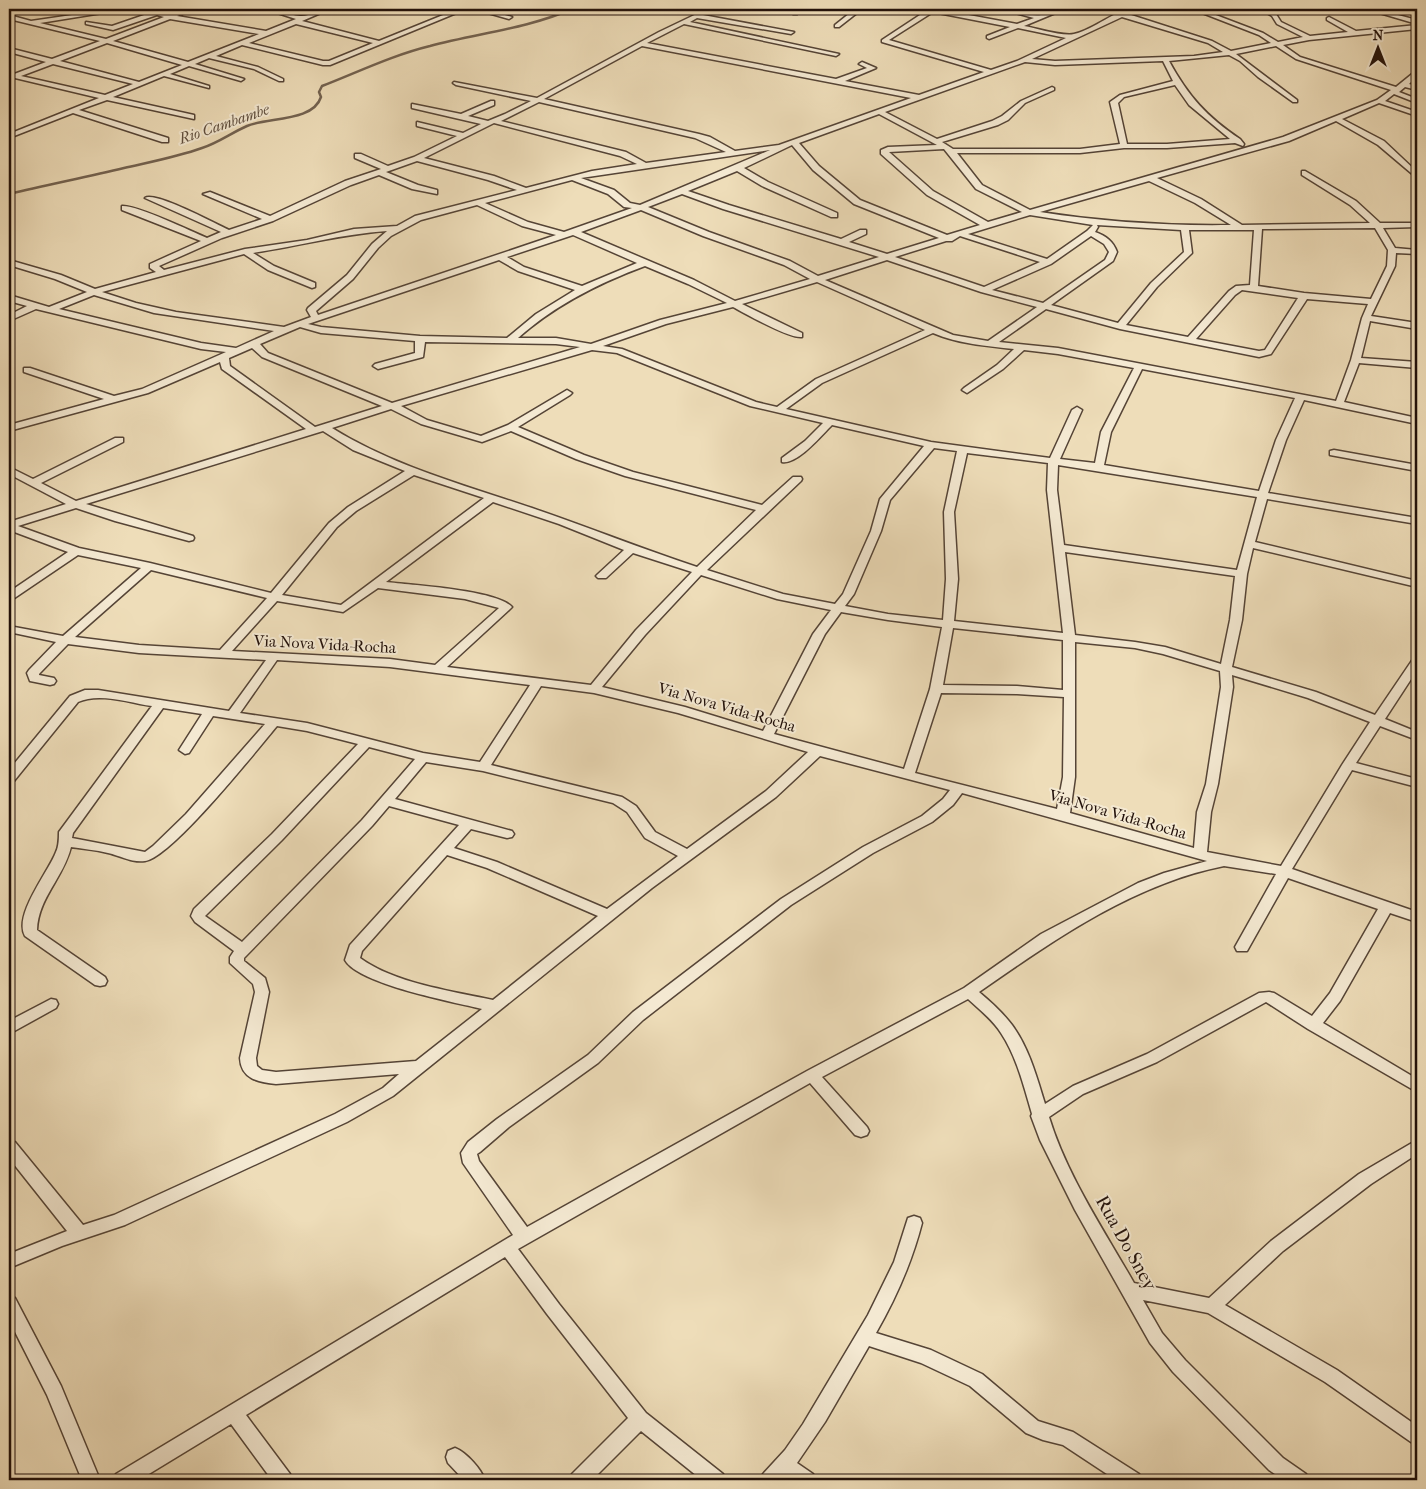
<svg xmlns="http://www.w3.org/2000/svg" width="1426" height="1489" font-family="'IM FELL French Canon',serif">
<rect width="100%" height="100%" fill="#eeddb9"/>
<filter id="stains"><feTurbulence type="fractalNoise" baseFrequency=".004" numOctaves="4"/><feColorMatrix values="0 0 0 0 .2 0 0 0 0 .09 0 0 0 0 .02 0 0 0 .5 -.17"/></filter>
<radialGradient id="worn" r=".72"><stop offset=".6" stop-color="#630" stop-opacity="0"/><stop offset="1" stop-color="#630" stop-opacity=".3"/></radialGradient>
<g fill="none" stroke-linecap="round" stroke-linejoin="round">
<!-- stream -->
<path stroke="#736250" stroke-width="2.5" d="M9,194C47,185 86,177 124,168C150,162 177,157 202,148C218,143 231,133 247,126C268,117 313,122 321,97L319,92L322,86C358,72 393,55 430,46C478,33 526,29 572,9"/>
<defs>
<path id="street" d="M113,9H127L40,23L106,39L164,17L157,15L113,30L86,24V22L112,26L150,13L140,9C150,9 160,15 169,15C177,15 185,9 194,9L177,16L266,31L296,19L265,9C278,9 288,15 300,16C309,17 320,9 330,9L302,21L379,41L458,9H466L330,65H323L242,45L216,56L258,67L283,79V81H279L254,69L209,58L195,64L244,79L241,81L189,66L170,74L209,86V88L164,76L113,97L194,115V119L107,100L79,110L168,138V142H162L73,113L9,138V134L99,98L15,78L9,80V76L46,62L9,52V48L52,59L100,41L9,19V15L31,21ZM170,19L259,34L188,62L113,41ZM296,24L373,43L329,61H323L249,43ZM107,43L182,65L139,82L60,61ZM53,64L133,84L105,95L21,76Z
M474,9H484L512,17L509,19Z
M707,9H714L703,15L794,32L791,34L697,18L690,22L839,54L836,56L684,24L647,43L836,79L867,68L859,64L862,62L876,68L845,81L919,95L984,72L882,42V40L926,11L920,9L942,10L1017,24L1034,18L1000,9C1012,9 1030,17 1041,15C1050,13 1056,9 1065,9L1024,26C1036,28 1063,37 1074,34C1096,29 1114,9 1137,9L1128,14L1212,41L1231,51L1271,43L1259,35L1192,9H1200L1263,33L1278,42L1303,37L1277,24L1272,16L1260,9H1267L1276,14L1281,22L1310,36L1348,32L1327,20V18L1329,17L1356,31L1417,25V29L1309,40L1283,45L1300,57L1396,87L1417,70V76L1409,84L1417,86V90L1405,87L1399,92L1417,99V103L1394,94L1385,101L1417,112V116L1379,103L1342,119L1384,141L1417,172V178L1378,145L1336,121L1289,141L1157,178L1201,199L1242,225L1370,223L1350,205L1302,175V171H1305L1356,201L1380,223H1417V227L1383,228L1395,248L1417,250V254L1396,253L1395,266L1371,316L1417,323V329L1370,321L1361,358L1417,362V368L1359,363L1344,402L1417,418V424L1304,400L1286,440L1268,493L1417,518V524L1267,499L1255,542L1417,581V587L1253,548L1247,574L1242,620L1232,667L1316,692L1375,715L1413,659H1417V670L1385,719L1417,732V740L1380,726L1356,763L1417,779V787L1352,770L1292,869L1417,912V922L1390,913L1340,1001L1323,1023L1417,1079V1092L1308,1029L1266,1002L1157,1062L1083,1094L1049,1117C1067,1176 1104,1230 1134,1283L1209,1298L1271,1241L1359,1174L1417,1140V1154L1371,1184L1283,1251L1225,1305L1337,1370L1417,1426V1444L1411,1442L1325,1382L1208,1313L1143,1300L1162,1333L1185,1360L1283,1458L1306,1474L1308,1480H1284L1269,1470L1173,1372L1150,1343L1075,1210L1040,1140L1031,1116L1032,1114C1024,1087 1017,1057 1001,1033C993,1020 979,1009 968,999L822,1077L867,1127L869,1131L867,1135L861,1137L855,1135L810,1083L518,1249L559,1304L646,1413L723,1474L725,1480H702L641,1431L592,1480H570L572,1474L628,1418L547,1314L505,1257L246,1415L290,1474L292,1480H272L231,1424L139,1480H114L116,1474L513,1235L463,1163L461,1153L468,1142L497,1119L588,1055L633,1012L781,899L863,847L922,816L943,799L950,790L820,756L776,797L652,888L393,1096L347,1122L125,1225L62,1246L9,1268V1254L67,1231L9,1158V1141L15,1142L83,1225L114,1215L335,1114L383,1088L399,1074L276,1084C258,1082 241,1079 240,1058L255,992L253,984L230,963V957L234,951L195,922L191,916L194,909L272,834L358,744L307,731L277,726C256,751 171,858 145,861C133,863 121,856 108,853C96,850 83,849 71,847C64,877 38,898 37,930L105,977L107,981L105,985L100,986L95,985L25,936C13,915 49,871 56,852C59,846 59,838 59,832L152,706C130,703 99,692 78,702L14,781L9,782V770L70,696L85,690H98L229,711L266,660L139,653L68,644L39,674V675L54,678L56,681L54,684L50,685L30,681L27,673L29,670L56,642L9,632V626L63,636L141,568L78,555L13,599L9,600V592L68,552L9,530V522L66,504L9,474V467L33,479L115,438H123V442L41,483L76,501L306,429L222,369L220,362L148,393L9,431V425L104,399L24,372V368H30L114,396L142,389L226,352L201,349L36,309L9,321V315L27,306L9,301V295L49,307L87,292L55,279L9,265V260L61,275L95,289L156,272L150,268V264L201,241L122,210V206C137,205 191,231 207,238L221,232L145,198C155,191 216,224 229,230L262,219L203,194L210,192L270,216L345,181L381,169L355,158V154H361L388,166L414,157L457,136L417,126V122L463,133L481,124L412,108V104L461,114L491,101H494V105L468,116L488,121L505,114L531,101L456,85L453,83L454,82L537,98L659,32ZM933,12L1010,27L987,36V38L989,39L1018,28L1066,38L1017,61L991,70L889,40ZM1122,17L1208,43L1223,52L1194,56L1055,61L1032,59ZM642,46L911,98L779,145L735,151L710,137L699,134L544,99ZM1276,46L1296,59L1391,90L1377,100L1283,137L1030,210L982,185L957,153H1080L1124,148H1167L1235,143L1243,146L1244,144L1240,139C1207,117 1188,96 1169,61L1229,55L1240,61L1258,77L1293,102H1297V100L1236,54ZM1163,61L1173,81L1120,95L1110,102L1120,144L1080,149H953L942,142L998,125L1008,120L1025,103L1054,90V88L1052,87L1021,101L1002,116L992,121L937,139L885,112L1025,62L1055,65ZM1175,85L1189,105L1230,139L1167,144H1127L1118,103L1124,97ZM539,102L695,138L726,152L646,163L626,152L501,121ZM879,114L937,145L888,147L881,150V154L927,195L980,225L947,235L860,200L819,166L799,143ZM494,123L620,156L637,164L592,171L526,188L494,176L424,158ZM792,145L813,170L854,204L939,238L887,254L849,242L866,234V230H860L841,239L729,205L688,191L737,171L762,186L831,217H837V213L768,182L744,168ZM944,149L976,189L1022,212L988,222L933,191L889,152ZM770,150L640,205L630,203L614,190L581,178ZM417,161L488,180L517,190L415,216L397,226L354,229L307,240L245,249L164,270L159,266L222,238L273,221L351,185L379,175L412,189L437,194V190L418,185L386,172ZM572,180L608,194L624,207L632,208L564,232L528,222L485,203ZM1149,181L1195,203L1231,225C1167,226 1104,222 1040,212ZM682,194L723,209L879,257L818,276L790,261L709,232L648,207ZM477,205L522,226L556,235L318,315L316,311L353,279L378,248L391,236L421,220ZM641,210L703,236L784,265L810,279L735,301L694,280L581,232ZM1030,215L1093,225L1087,231L1047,259L968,234ZM1097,225L1181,230L1184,252L1151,283L1118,323L1051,305L1113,261L1117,252C1113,241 1106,236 1095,232L1098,227ZM1375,228L1388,250L1387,266L1371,299L1304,293L1258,286L1262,229ZM1189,230H1254L1250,285L1236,286L1229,291L1188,337L1126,325L1157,287L1192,253ZM387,231L372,244L347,275L308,308L307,310L311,317L284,327L176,312L136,303L102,292L244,254L268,270L312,288L315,287V283L274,266L253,253C298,246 342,234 387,231ZM573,235L637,263L582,286L524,267L507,257ZM960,236L1040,262L984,287L895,257L946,241H952ZM1091,236L1104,244L1109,252L1105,260L1043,303L992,290L1051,264ZM499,260L518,271L575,290L536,314L507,338L420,336L321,327L308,324ZM887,260L981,292L1037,307L988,341L953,335L825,280ZM645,266L688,284L727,303L660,320L591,344L556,338H518C555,305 599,283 645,266ZM817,282L925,330L816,379L777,407L756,402L622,349L603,346L666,324L733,307C746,314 790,339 802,337V333L742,304ZM1242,290L1298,298L1265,350L1259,351L1196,339L1235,295ZM94,295L154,313L274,331L236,348L201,343L59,309ZM1307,299L1368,304L1362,318L1351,360L1336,401L1058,348L999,342L1046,309L1120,329L1259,357L1271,354ZM300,327L321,333L415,341V353L375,364L373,366L378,369L423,357L425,342L556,344L580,347L392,403L268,353L260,344ZM933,333C959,344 986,346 1014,349L997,365L964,388L962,390L967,393L1003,369L1024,350L1058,354L1134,368L1101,432L1095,463L1060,459L1082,410L1077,407L1072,410L1050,458L931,442L786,409L822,383ZM252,348L262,357L382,406L315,427L230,366L229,358ZM592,350L617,353L750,406L823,423L805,441L782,458V462C797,465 822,435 832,425L924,446L880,499L871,531L843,594L835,604L783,594L707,570L801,481L802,479L801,477H793L762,505L633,472L584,455L518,427L570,395L572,393L567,390L508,425L481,436L427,420L401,406ZM1142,369L1295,398L1276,440L1259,491L1104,465L1111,432ZM391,409L421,424L482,442L511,431L576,459L625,476L756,510L697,567C642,549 588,527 532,508C464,485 393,466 332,428ZM323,431L353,450L405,471L348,507L329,523L271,593L150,563L79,548L18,526L76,508L115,521L189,541L193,540L194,538L193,536L86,504ZM934,448L957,451L944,512L946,579L943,620L888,614L845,606L854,594L881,531L890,500ZM967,453L1048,463L1047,490L1063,633L954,621L958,579L954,512ZM1058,465L1257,497L1237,570L1064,545L1057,490ZM414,475L484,498L341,605L282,595L337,527L356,511ZM493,502L559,524L624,550L598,574L596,576L598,578H606L633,553L692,572L636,630L591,685L447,667L510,609L512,607C497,590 411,585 386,582ZM1065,552L1235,576L1230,620L1221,664L1165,647L1135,642L1075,635ZM151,570L267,598L220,650L139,645L75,637ZM701,575L777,599L831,610L813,634L763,731L685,707L602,687L645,635ZM378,588L465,599L499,608L435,665L390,659L232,651L277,601L343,612ZM841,612L888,620L942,627L930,689L904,769L774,734L825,634ZM953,628L1063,640V690L1017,686L943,685ZM1075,642L1135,648L1163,654L1220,671L1221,687L1206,784L1197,812L1194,848L1070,813L1075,777ZM277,660L390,667L530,685L480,762L423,753L307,723L240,713ZM1232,675L1308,698L1370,722L1342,765L1281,866L1207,852L1211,812L1218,784L1233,687ZM541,686L594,693L678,713L808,752L766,791L687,849L655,832L636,806L622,797L491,765ZM941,693L1017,694L1064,697L1063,777L1057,809L915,773ZM163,708L202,714L179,750L185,754L189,753L213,716L265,724L186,814L153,846L145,852L72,838L73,833ZM369,747L415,759L362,820L242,942L205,916L282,840ZM426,762L483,771L613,803L627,812L645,838L678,856L607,909L497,862L454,848L471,829L507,838L512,837L514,834L512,831L395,799ZM962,793L1207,861L1164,873L1138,883L1041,934L964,988L807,1071L527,1227L479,1161L477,1154L480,1152L509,1127L598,1063L643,1020L791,905L873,853L932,822L953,805ZM389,806L459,825L350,945L345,960C358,984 454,1002 482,1009L416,1061L276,1072L262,1070L257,1066L256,1058L269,992L265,978L244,961V958L372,826ZM447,855L487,868L598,916L493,1000C451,991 394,983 360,958L362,951ZM1224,866L1276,874L1235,947L1237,951H1247L1288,878L1378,909L1330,993L1312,1016L1274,993L1269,992L1259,993L1147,1054L1073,1086L1045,1104C1037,1078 1029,1048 1012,1025C1003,1013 991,1002 979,992C1054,940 1133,884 1224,866Z
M796,9H803L797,14H793L792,13Z
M855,9H862L839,27H835V25Z
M1366,9H1375L1417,20V24Z
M1334,450L1417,465V471L1330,455V451Z
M51,999L56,1000L58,1004L56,1008L9,1034V1021Z
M914,1216L920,1218L922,1223C912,1262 896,1298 876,1333L931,1350L982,1374L1038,1421L1073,1432L1139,1474L1141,1480H1116L1063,1445L1043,1440L1026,1433L970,1386L921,1363L869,1346L825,1422L797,1463L813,1474L815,1480H790L785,1477L782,1480H761L763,1474L785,1450L803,1424L868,1315L894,1262L908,1218Z
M9,1296L15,1298L61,1386L100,1480H82L47,1395L9,1320Z
M455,1448C467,1453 481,1469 485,1480H464L448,1463L446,1457L448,1451Z"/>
</defs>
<!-- street casing -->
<use href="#street" stroke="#554436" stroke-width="3"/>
<!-- street -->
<use href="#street" fill="#f4e9d2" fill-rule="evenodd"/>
</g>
<g text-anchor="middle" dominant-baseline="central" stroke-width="4" stroke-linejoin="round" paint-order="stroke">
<!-- far-water labels -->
<g font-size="15" font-style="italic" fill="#5f4e3e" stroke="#f4e9d2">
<text transform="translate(224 124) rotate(-19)">Rio Cambambe</text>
</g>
<!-- street labels -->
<g font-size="16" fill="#22110a" stroke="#f4e9d2">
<text transform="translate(325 644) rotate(3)">Via Nova Vida-Rocha</text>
<text transform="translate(727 707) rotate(16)">Via Nova Vida-Rocha</text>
<text transform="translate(1118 814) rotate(16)">Via Nova Vida-Rocha</text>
</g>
<!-- near-street labels -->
<g font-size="19" fill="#22110a" stroke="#f4e9d2">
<text transform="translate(1126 1243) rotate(61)">Rua Do Sney</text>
</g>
</g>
<!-- margin -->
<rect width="1426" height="1489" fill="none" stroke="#eeddb9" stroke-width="30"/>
<rect x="10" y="10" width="1406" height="1469" fill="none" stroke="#22110a" stroke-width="2.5"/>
<rect x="15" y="15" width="1396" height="1459" fill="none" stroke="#22110a"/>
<!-- north arrow -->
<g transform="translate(1378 48)" stroke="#f4e9d2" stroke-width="4" paint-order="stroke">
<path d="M0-4L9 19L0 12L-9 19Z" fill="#22110a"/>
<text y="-8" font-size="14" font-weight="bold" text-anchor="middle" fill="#22110a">N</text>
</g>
<rect width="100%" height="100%" filter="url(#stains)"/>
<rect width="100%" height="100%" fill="url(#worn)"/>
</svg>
